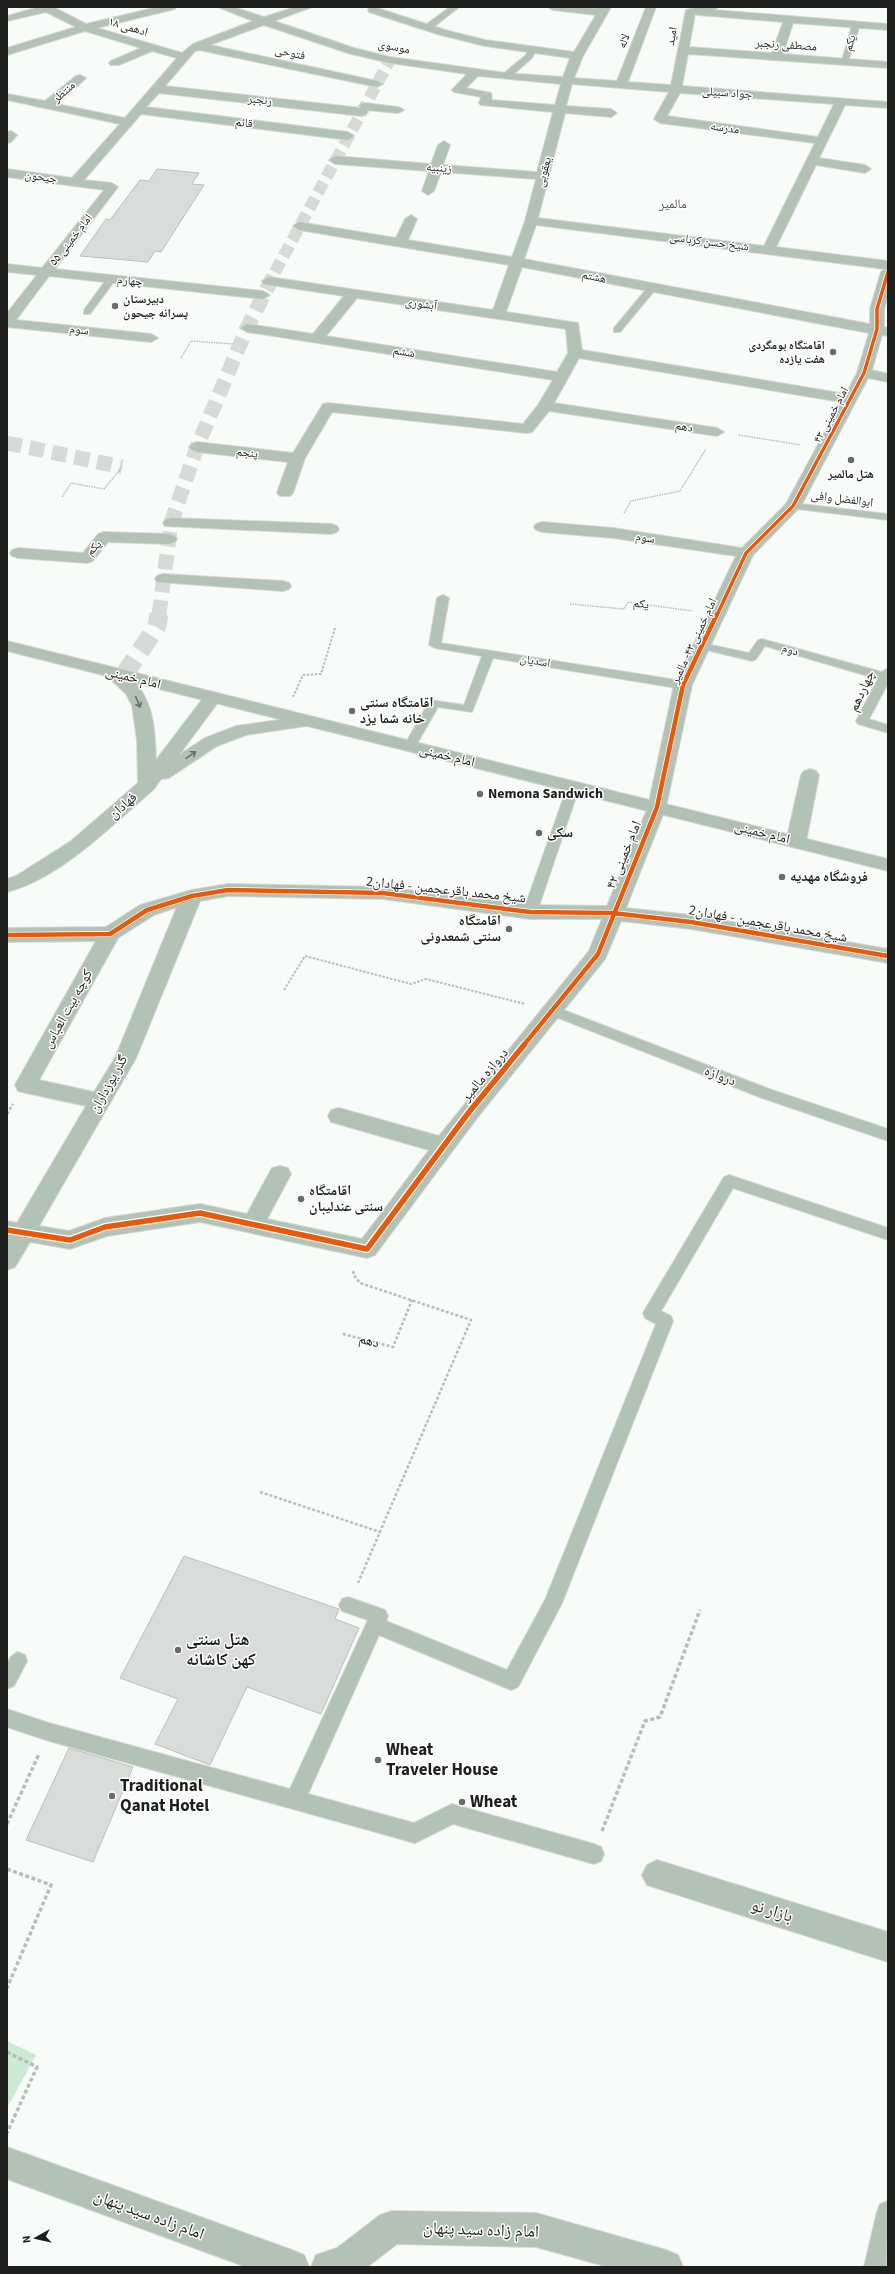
<svg xmlns="http://www.w3.org/2000/svg" width="895" height="2274" font-family="'Source Sans 3','Noto Naskh Arabic',sans-serif">
<rect width="100%" height="100%" fill="#f7fcf8"/>
<!-- green -->
<path fill="#cbead1" d="M7,2041L36,2055L7,2108Z"/>
<!-- building -->
<path fill="#d9ddd9" stroke="#bdc1be" d="M157,169L199,173L192,184L204,185L161,252L155,251L148,262L80,256L106,219L110,220L140,180L149,181Z
M184,1556L339,1609L335,1619L359,1628L321,1714L247,1687L210,1765L155,1744L178,1699L120,1678Z
M69,1748L133,1767L93,1862L26,1840Z"/>
<g fill="none" stroke-linecap="round" stroke-linejoin="round">
<!-- minor-tunnel-far2 -->
<path stroke="#d6dbd7" stroke-width="12" stroke-dasharray="12 6" stroke-linecap="butt" d="M275,272L390,60"/>
<!-- minor-tunnel-far1 -->
<path stroke="#d6dbd7" stroke-width="15" stroke-dasharray="15 8" stroke-linecap="butt" d="M7,443L122,467
M159,615L171,523L197,447L247,328L276,271"/>
<!-- minor-tunnel -->
<path stroke="#d6dbd7" stroke-width="19" stroke-dasharray="19 10" stroke-linecap="butt" d="M124,675L157,626L159,614"/>
<defs>
<path id="service" d="M450,7H459L430,30H424V26Z
M856,23L860,25L848,62L841,64L852,25Z
M529,48L536,50L532,58L509,78H503V74L526,55Z
M111,276L116,279L90,314H84V310L108,277Z
M652,285L655,286V290L620,332H614V328L649,286Z
M793,503L888,514V520L789,508L788,506Z
M443,595L449,598L441,643L683,681L689,685L683,689L493,658L472,712L438,707L414,749H406L404,746L430,700L464,705L482,656L435,648L429,645L437,598Z
M762,639L882,672L888,668V683L869,719L888,725V733L858,724L856,721L878,679L765,646L756,659L752,661L698,648L696,646L702,643L749,653L758,640Z
M573,784L579,788L537,912L530,916L525,915L523,912L567,788Z
M553,1006L772,1090L888,1129V1141L762,1098L548,1014L546,1011L548,1008Z
M729,1175L888,1228V1240L733,1188L661,1311L671,1316L673,1321L562,1603L518,1687L511,1690L379,1635L308,1794L414,1823L452,1804L594,1844L601,1847L604,1854L601,1861L594,1864L453,1824L415,1843L49,1741L7,1727V1709L49,1723L290,1789L368,1620L342,1611L339,1605L342,1599L348,1597L385,1610L388,1616L386,1621L507,1670L545,1600L656,1324L645,1318L643,1313L724,1177Z
M18,1652L25,1655L27,1661L14,1686L7,1689C7,1675 3,1658 18,1652Z
M888,2201L886,2267H864L877,2212L880,2204Z"/>
<path id="minor" d="M39,7H53L86,24L158,7H176L175,9L97,28L182,53L193,44L253,21L218,7H233L264,17L296,7H312L274,21L354,48L390,57L506,73L563,77L570,58L485,46L437,34L369,12L368,10L369,8H377L445,30L485,40L574,52L596,15L553,10L548,7H611L583,56L574,78L617,81L646,7H656L628,82L671,85L686,10L699,7H719L714,10L888,24V30L793,23L783,54L888,62V68L688,54L682,86L888,102V108L845,105L819,158L865,165L871,169L865,173L816,165L776,247L888,261V295L884,309V327L888,328V336L882,335L872,370L888,374V382L868,378L801,506L753,555L692,685L666,807L626,908L691,915L888,949V963L691,929L621,921L605,959L477,1118L375,1255L367,1258L200,1222L107,1236L70,1249L30,1242L15,1267L7,1270V1221L17,1223L86,1106L26,1093L18,1091L15,1085L96,941L7,942V928L106,927L140,905L192,890L228,884L383,887L530,905L607,906L648,807L674,685L736,556L613,538L542,532L536,530L534,527L536,524L542,522L613,528L742,548L786,504L841,402L579,358L554,403L717,428L724,432L717,436L549,411L532,432L527,433L332,412L305,458L293,493L290,496H280L277,493L288,462L197,452L192,450L189,447L192,444L197,442L293,453L323,404L328,403L523,424L538,405L553,380L247,332L240,328L247,324L313,334L344,296L264,284L262,281L269,277L493,310L509,265L299,230L293,226L299,222L396,238L405,219L411,215L417,219L408,240L512,257L525,221L536,179L441,172L434,191L428,195L422,191L429,171L335,164L329,160L335,156L431,164L438,145L444,141L450,145L443,165L537,172L553,112L481,105L479,103L481,97L454,92L452,90L467,74L390,63L351,54L264,25L210,45L377,81L383,84L377,87L199,50L195,51L165,86L361,108L359,106L361,104L365,103L398,107L404,110L398,113L366,110L368,112L366,114L362,116L159,93L146,107L348,132L354,136L348,140L141,114L84,180L112,183L118,187L55,269L263,291L270,295L263,299L49,276L16,320L151,334L158,338L151,342L7,327V313L37,275L7,272V264L42,268L104,190L7,177V169L72,178L120,124L7,100V94L45,101L76,76L80,75L86,78L84,80L57,104L125,118L177,58L152,51L119,65H111L109,63L111,61L141,48L85,31L7,55V48L76,27L46,12L7,21V16ZM695,14L698,15L783,22L772,53L689,47ZM478,76L561,84L555,105L492,100L491,93L466,88ZM572,84L669,92L654,119L660,123L815,143L764,246L538,218L565,113L611,117L617,113L611,109L566,106ZM680,93L834,104L818,137L667,116ZM536,225L885,269L881,272L870,309V324L524,259ZM522,267L869,333L857,373L846,394L582,350L578,323L506,312ZM357,298L566,329L568,353L557,372L326,336ZM228,896L383,899L530,919H602L589,951L439,1136L339,1108L331,1110L328,1116L331,1122L429,1150L362,1239L267,1219L291,1174L288,1168L280,1166L272,1168L247,1214L200,1204L105,1218L69,1231L39,1226L136,1058L200,901ZM177,907L115,1058L94,1092L39,1080L118,938L154,915Z
M11,131L17,135L11,142L7,143V132Z
M171,518L331,524L337,526L339,529L337,532L331,534L165,526L163,523L165,520Z
M104,532L169,534L175,536L177,539L175,542L169,544L108,542L93,561L87,563L18,558L12,556L10,553L12,550L18,548L83,553L98,534Z
M163,574L283,581L289,583L291,586L289,589L283,591L157,582L155,579L157,576Z
M810,769L816,771L819,775L806,842L803,846L796,848L789,846L786,842L801,775L804,771Z
M657,1860L888,1932V1962L647,1885L642,1875L647,1865Z
M7,2147L292,2250L304,2255L309,2267H246L7,2179Z
M392,2211L536,2213L666,2250L678,2255L683,2267H608L536,2247L397,2244L367,2267H311L316,2255L337,2248L380,2215Z"/>
<path id="tertiary" d="M113,668C120,669 124,673 129,677C154,698 155,730 156,760L207,693H219L222,697L179,755L205,738L236,726L306,716L312,717L315,721L312,725L306,726L246,735L217,746L169,778L161,779L154,789C112,825 61,878 7,892V879L16,876L71,841L138,783L137,740L132,705L126,694L104,673L107,669Z"/>
<path id="secondary" d="M7,641L888,859V871L7,651Z"/>
</defs>
<!-- service casing -->
<use href="#service" stroke="#d5d8d6" stroke-width="2"/>
<!-- minor casing -->
<use href="#minor" stroke="#d5d8d6" stroke-width="2"/>
<!-- tertiary casing -->
<use href="#tertiary" stroke="#d5d8d6" stroke-width="2"/>
<!-- secondary casing -->
<use href="#secondary" stroke="#d5d8d6" stroke-width="2"/>
<!-- path-far3 -->
<path stroke="#b6c0b7" stroke-width="1.5" stroke-dasharray="1.5 1" stroke-linecap="butt" d="M181,358L191,341L233,344
M739,435L801,445
M62,497L71,483L104,489L122,467
M624,513L631,501L680,491L706,449
M570,604L624,609L628,602L692,611"/>
<!-- path-far2 -->
<path stroke="#b6c0b7" stroke-width="2" stroke-dasharray="2.5 1.5" stroke-linecap="butt" d="M293,697L303,675L321,674L335,628
M284,990L305,956L411,984L426,979L525,1004"/>
<!-- path-far1 -->
<path stroke="#b6c0b7" stroke-width="2.5" stroke-dasharray="3 2" stroke-linecap="butt" d="M7,1114L13,1104
M354,1271L353,1274L360,1283L471,1320L358,1583
M343,1334L393,1347L412,1300
M260,1492L380,1532"/>
<!-- path -->
<path stroke="#b6c0b7" stroke-width="3.5" stroke-dasharray="4 2.5" stroke-linecap="butt" d="M7,1824L39,1754
M602,1831L645,1721L660,1717L700,1610
M7,1869L51,1885L7,1988
M7,2052L37,2067L7,2133"/>
<!-- service -->
<use href="#service" fill="#b2c2b5" fill-rule="evenodd"/>
<!-- minor -->
<use href="#minor" fill="#b2c2b5" fill-rule="evenodd"/>
<!-- tertiary -->
<use href="#tertiary" fill="#b2c2b5" fill-rule="evenodd"/>
<!-- secondary -->
<use href="#secondary" fill="#b0c0b3" fill-rule="evenodd"/>
<defs>
<path id="cycleway-far2" d="M717,615L746,553L793,506L864,373L877,329V309L888,272"/>
<path id="cycleway-far1" d="M7,935L110,934L147,910L192,896L228,890L383,893L530,912L613,913L691,922L888,956
M523,1046L598,954L657,807L683,685L717,614"/>
<path id="cycleway" d="M7,1230L70,1240L105,1227L200,1213L367,1249L469,1112L524,1045"/>
</defs>
<!-- cycleway-far2 casing -->
<use href="#cycleway-far2" stroke="#fff" stroke-width="5"/>
<!-- cycleway-far1 casing -->
<use href="#cycleway-far1" stroke="#fff" stroke-width="6"/>
<!-- cycleway casing -->
<use href="#cycleway" stroke="#fff" stroke-width="8"/>
<!-- cycleway-far2 -->
<use href="#cycleway-far2" stroke="#e8590c" stroke-width="3.5"/>
<!-- cycleway-far1 -->
<use href="#cycleway-far1" stroke="#e8590c" stroke-width="4.5"/>
<!-- cycleway -->
<use href="#cycleway" stroke="#e8590c" stroke-width="5.5"/>
</g>
<!-- one-way arrows -->
<defs><path id="oneway-shaft" d="M-6 0H5M1.5-3L5.5 0L1.5 3" fill="none" stroke-width="1.6" stroke-linecap="round" stroke-linejoin="round"/></defs>
<g stroke="#677068">
<use href="#oneway-shaft" transform="translate(138 702) rotate(67)"/>
<use href="#oneway-shaft" transform="translate(191 755) rotate(-35)"/>
</g>
<!-- markers -->
<g fill="#696c69" stroke="#fff" stroke-width="1.5">
<circle cx="115" cy="306" r="4"/>
<circle cx="833" cy="352" r="4"/>
<circle cx="851" cy="460" r="4"/>
<circle cx="352" cy="711" r="4"/>
<circle cx="480" cy="794" r="4"/>
<circle cx="539" cy="833" r="4"/>
<circle cx="782" cy="877" r="4"/>
<circle cx="509" cy="929" r="4"/>
<circle cx="301" cy="1199" r="4"/>
<circle cx="178" cy="1650" r="4"/>
<circle cx="378" cy="1760" r="4"/>
<circle cx="112" cy="1796" r="4"/>
<circle cx="462" cy="1802" r="4"/>
</g>
<g text-anchor="middle" dominant-baseline="central" stroke-width="3" stroke-linejoin="round" paint-order="stroke">
<!-- far-street labels -->
<g font-size="12" fill="#1c1f1c" stroke="#fff">
<text transform="translate(128 27) rotate(16)">ادهمی ۱۸</text>
<text transform="translate(672 36) rotate(-80)">امید</text>
<text transform="translate(624 41) rotate(-69)">لاله</text>
<text transform="translate(850 43) rotate(-74)">یکم</text>
<text transform="translate(786 45) rotate(4)">مصطفی رنجبر</text>
<text transform="translate(394 47) rotate(11)">موسوی</text>
<text transform="translate(290 53) rotate(12)">فتوحی</text>
<text transform="translate(64 92) rotate(-41)">منتظر</text>
<text transform="translate(727 93) rotate(4)">جواد سبیلی</text>
<text transform="translate(260 100) rotate(6)">رنجبر</text>
<text transform="translate(244 123) rotate(7)">قائم</text>
<text transform="translate(725 128) rotate(8)">مدرسه</text>
<text transform="translate(439 168) rotate(4)">زینبیه</text>
<text transform="translate(544 172) rotate(-75)">یعقوبی</text>
<text transform="translate(41 177) rotate(8)">جیحون</text>
<text transform="translate(71 240) rotate(-52)">امام خمینی ۵۵</text>
<text transform="translate(709 242) rotate(7)">شیخ حسن کرباسی</text>
<text transform="translate(594 277) rotate(11)">هشتم</text>
<text transform="translate(130 281) rotate(6)">چهارم</text>
<text transform="translate(421 304) rotate(8)">آبشوری</text>
<text transform="translate(79 330) rotate(6)">سوم</text>
<text transform="translate(404 352) rotate(9)">ششم</text>
<text transform="translate(831 415) rotate(-62)">امام خمینی ۴۳</text>
<text transform="translate(684 427) rotate(9)">دهم</text>
<text transform="translate(247 453) rotate(6)">پنجم</text>
<text transform="translate(842 499) rotate(7)">ابوالفضل وافی</text>
<text transform="translate(645 538) rotate(8)">سوم</text>
<text transform="translate(94 548) rotate(-46)">یکم</text>
<text transform="translate(641 604) rotate(7)">یکم</text>
<text transform="translate(694 641) rotate(-65)">امام خمینی ۴۳- مالمیر</text>
<text transform="translate(790 650) rotate(16)">دوم</text>
<text transform="translate(535 661) rotate(9)">اسدیان</text>
</g>
<!-- far-poi labels -->
<g font-size="12" font-weight="bold" fill="#1c1f1c" stroke="#fff" text-anchor="start">
<text x="123" y="299">دبیرستان<tspan x="123" dy="14">پسرانه جیحون</tspan></text>
<text x="825" y="345" text-anchor="end">اقامتگاه بومگردی<tspan x="825" dy="14">هفت یازده</tspan></text>
<text x="851" y="474" text-anchor="middle">هتل مالمير</text>
</g>
<!-- far-neighbourhood labels -->
<g font-size="13" fill="#4a514b" stroke="#fff">
<text x="673" y="204">مالمیر</text>
</g>
<!-- street labels -->
<g font-size="14" fill="#1c1f1c" stroke="#fff">
<text transform="translate(133 678) rotate(14)">امام خمینی</text>
<text transform="translate(862 691) rotate(-65)">چهاردهم</text>
<text transform="translate(447 756) rotate(14)">امام خمینی</text>
<text transform="translate(123 806) rotate(-41)">فهادان</text>
<text transform="translate(762 833) rotate(14)">امام خمینی</text>
<text transform="translate(624 855) rotate(-68)">امام خمینی ۴۲</text>
<text transform="translate(446 890) rotate(6)">شیخ محمد باقرعجمین - فهادان2</text>
<text transform="translate(768 924) rotate(10)">شیخ محمد باقرعجمین - فهادان2</text>
<text transform="translate(68 1009) rotate(-61)">کوچه بيت العباس</text>
<text transform="translate(485 1075) rotate(-50)">دروازه مالمیر</text>
<text transform="translate(720 1076) rotate(21)">دروازه</text>
<text transform="translate(109 1084) rotate(-61)">گذر يوزداران</text>
<text transform="translate(369 1341) rotate(14)">دهم</text>
</g>
<!-- poi labels -->
<g font-size="14" font-weight="bold" fill="#1c1f1c" stroke="#fff" text-anchor="start">
<text x="360" y="703">اقامتگاه سنتی<tspan x="360" dy="16">خانه شما یزد</tspan></text>
<text x="488" y="794">Nemona Sandwich</text>
<text x="547" y="833">سکی</text>
<text x="790" y="877">فروشگاه مهدیه</text>
<text x="501" y="921" text-anchor="end">اقامتگاه<tspan x="501" dy="16">سنتی شمعدونی</tspan></text>
<text x="309" y="1191">اقامتگاه<tspan x="309" dy="16">سنتی عندلیبان</tspan></text>
</g>
<!-- near-poi labels -->
<g font-size="17" font-weight="bold" fill="#1c1f1c" stroke="#fff" text-anchor="start">
<text x="186" y="1640">هتل سنتی<tspan x="186" dy="20">کهن کاشانه</tspan></text>
<text x="386" y="1750">Wheat<tspan x="386" dy="20">Traveler House</tspan></text>
<text x="120" y="1786">Traditional<tspan x="120" dy="20">Qanat Hotel</tspan></text>
<text x="470" y="1802">Wheat</text>
</g>
<!-- near-street labels -->
<g font-size="17" fill="#1c1f1c" stroke="#fff">
<text transform="translate(772 1911) rotate(17)">بازار نو</text>
<text transform="translate(149 2215) rotate(20)">امام زاده سید پنهان</text>
<text transform="translate(481 2230) rotate(2)">امام زاده سید پنهان</text>
</g>
</g>
<!-- border -->
<rect width="895" height="2274" fill="none" stroke="#1c1f1c" stroke-width="16"/>
<!-- north arrow -->
<g transform="translate(36 2238) rotate(262)" stroke="#ffffff" stroke-width="3" paint-order="stroke">
<path d="M0-3L7 15L0 10L-7 15Z" fill="#1c1f1c"/>
<text y="-6" font-size="11" font-weight="bold" text-anchor="middle" fill="#1c1f1c">N</text>
</g>
</svg>
